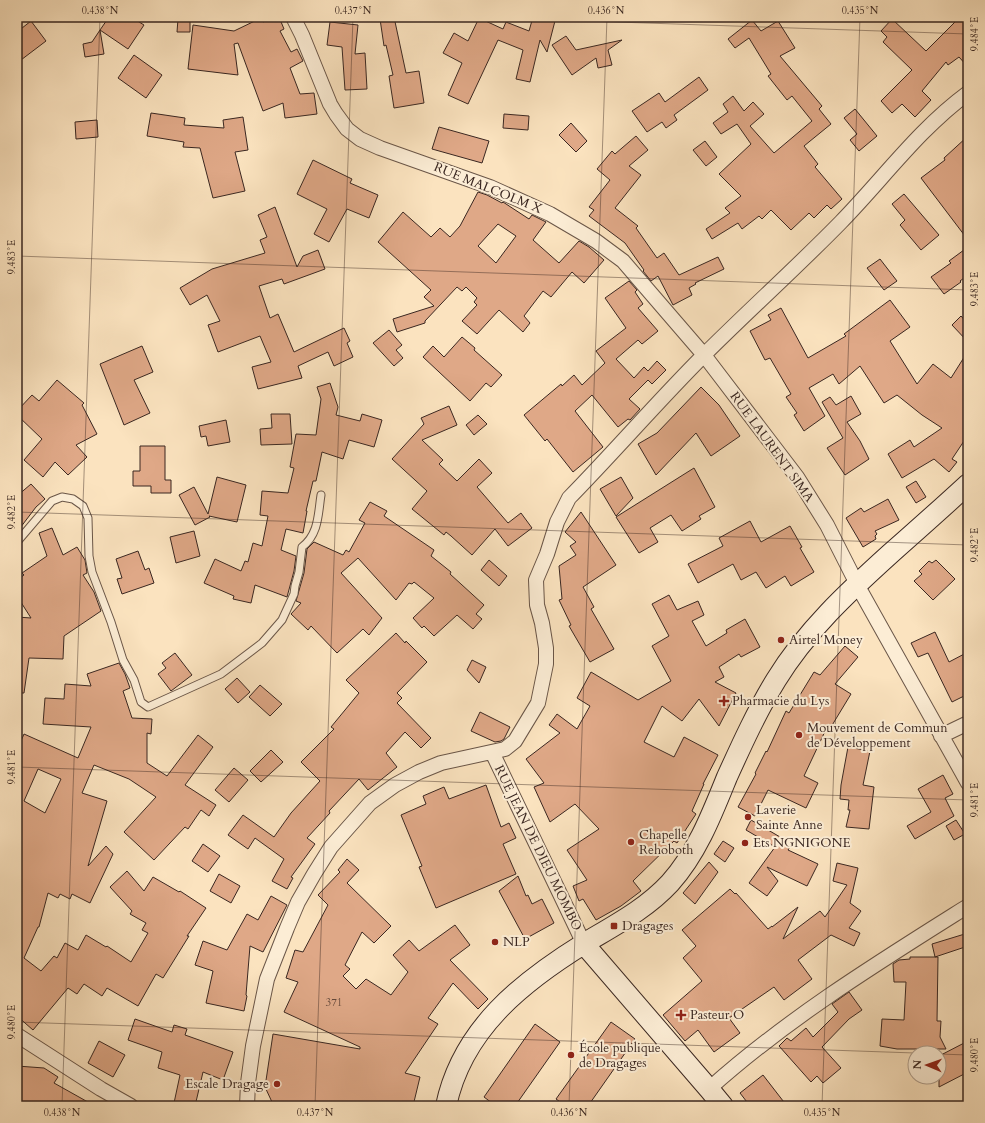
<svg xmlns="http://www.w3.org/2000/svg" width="985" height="1123" font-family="Cardo,serif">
<rect width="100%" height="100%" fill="#fbe3bf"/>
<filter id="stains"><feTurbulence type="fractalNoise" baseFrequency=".005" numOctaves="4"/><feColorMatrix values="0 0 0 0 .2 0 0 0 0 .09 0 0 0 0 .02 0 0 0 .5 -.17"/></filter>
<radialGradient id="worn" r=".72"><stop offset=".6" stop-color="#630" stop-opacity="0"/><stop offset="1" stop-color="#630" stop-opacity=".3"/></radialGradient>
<!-- building -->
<path fill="#dfa887" stroke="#3a2721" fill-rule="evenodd" d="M109,17H131L144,25L128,49L100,30Z
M273,17H279L284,29L280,31L291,52L297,49L303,61L290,68L300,94L314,93L317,114L285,118L283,103L263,111L238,43L234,44L238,75L188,69L193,25L234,31L261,18L263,22Z
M394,17L406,73L419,71L424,103L394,108L389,76L393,75L386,45L384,46L380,19Z
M533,17H556L547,52L540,40L530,82L516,79L523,50L498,40L468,104L448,95L462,63L443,53L454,33L468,41L479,18L503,29L506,22L529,31Z
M960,17H968V67L959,57L948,65L946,62L922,91L931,100L915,117L902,104L892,113L881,101L912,70L883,42L887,37L881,31L892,19L926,51Z
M178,19L190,20V32H177Z
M752,20L761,31L778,21L795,48L780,56L822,106L819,109L831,124L804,146L818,164L815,167L842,199L831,209L827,205L814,218L809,213L791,230L771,210L762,219L759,216L742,229L738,223L712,239L706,229L730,213L725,208L741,196L719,174L751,144L737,124L721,134L713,123L728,112L723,104L733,96L744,111L753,102L764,114L750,126L774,153L812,121L792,96L787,100L768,76L771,74L749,38L735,48L728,39Z
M31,21L46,41L17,63V32Z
M330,22L358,25L355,54L365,53L367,89L345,90L342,47L327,45Z
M100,30L104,54L85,57L83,44L92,42Z
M566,36L576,50L622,40L608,50L612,65L598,68L596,58L572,75L552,45Z
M134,55L162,75L146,98L118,78Z
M699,77L708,90L674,115L677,120L666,128L662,122L647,132L632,111L659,93L665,102Z
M855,109L877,136L859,151L850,140L857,134L844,118Z
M151,113L185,118L184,125L224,128L223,120L243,117L248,150L235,152L245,191L213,198L200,148L183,147L184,142L147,136Z
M504,114L529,116L528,130L503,128Z
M97,120L98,137L76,139L75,122Z
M571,123L587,141L576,152L559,135Z
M439,127L489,141L482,163L432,149Z
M636,136L648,150L629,166L641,175L615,208L638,226L636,228L657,258L664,253L679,275L718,257L724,269L695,283L696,284L689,288L692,295L673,305L658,276L651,281L643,271L644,270L625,243L589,216L594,210L589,207L610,180L597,169L612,151L615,154Z
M968,136V240L921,178L945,160L944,158Z
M705,141L717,157L706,166L693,150Z
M313,160L352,179L350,183L378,195L369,218L347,209L329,242L314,234L327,209L297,194Z
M478,192L487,195L502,203L503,202L529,219L532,215L546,222L533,240L559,263L579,241L589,247L604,260L584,283L572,272L551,297L543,291L524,316L530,323L523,332L499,310L477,334L462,321L477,305L474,302L477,298L466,287L462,291L457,287L425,321V323L397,332L393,319L434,306L424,297L431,290L378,242L403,212L431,237L440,228L450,237L460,226ZM498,224L516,236L496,263L478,246Z
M904,194L939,235L921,250L900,225L905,220L892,204Z
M275,207L297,267L303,256L318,250L325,269L284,284L282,279L259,286L270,318L278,314L294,352L344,328L350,341L347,343L353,357L334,366L328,352L298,366L302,378L258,389L252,367L271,362L260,336L218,352L208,325L220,321L207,295L190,305L180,288L212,269L265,253L260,240L267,237L258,215Z
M968,247V275L960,281L961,282L944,294L931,277L951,263L949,261Z
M880,259L897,281L884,290L867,268Z
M629,281L637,290L635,292L643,304L638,308L658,331L642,344L638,340L616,359L634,378L644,367L648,371L657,361L666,370L652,384L648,380L629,399L640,409L630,420L628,419L618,427L592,395L575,411L603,447L573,472L547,439L545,441L524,415L561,384L562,386L574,375L582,385L605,363L596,351L626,328L605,298Z
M890,300L910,327L890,341L917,384L933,364L951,378L968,351V435L952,459L957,462L949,472L934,459L902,478L888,454L910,440L914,447L942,428L922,415L897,395L884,403L860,366L839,384L833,374L809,388L825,416L804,431L794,415L797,413L786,397L791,394L770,358L765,360L750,331L771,320L768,315L781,308L808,358L846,336L844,334Z
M961,316L968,324V342L952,325Z
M389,330L402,345L396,350L403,358L394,366L373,343Z
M462,337L475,348L474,350L502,375L491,387L486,383L470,401L423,357L433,346L444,357Z
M142,346L153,372L134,380L150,413L124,425L100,364Z
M57,380L84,403L82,405L97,434L76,445L87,457L68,475L55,462L43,477L24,460L42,439L17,415V411L32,395L39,401Z
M330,383L338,407L336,415L360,421L362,414L382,420L374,447L349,440L343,459L322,452L316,481H313L306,511H307L303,533L286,529L281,550L296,556L294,571L287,597L255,585L251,603L233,599L234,596L204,583L215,559L241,571L245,561L248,562L253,543L262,546L268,516L260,515L262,491L288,493L294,468L290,467L296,434L316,435L321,399L317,387Z
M701,387L719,405L740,436L711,456L696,433L656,475L638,444L657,433Z
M851,396L861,414L847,422L860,441L869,459L845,475L827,448L843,438L822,402L830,397L836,405Z
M449,406L457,425L422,440L443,460L439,464L457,481L479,459L492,473L477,487L508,523L521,513L532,528L508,546L495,529L472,555L451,536L446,532L444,535L412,509L427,491L392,459L424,424L421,418Z
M271,414H290L292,444L261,445L260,429L272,428Z
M478,415L487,424L474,435L466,425Z
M226,420L230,442L208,446L206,436L201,437L199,426Z
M140,446H165V480H171V493H151V486H133V471H140Z
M694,468L715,507L699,516L701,519L682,531L671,515L650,528L658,542L639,553L616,517Z
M217,477L246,485L237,522L209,516L210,517L195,525L179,495L194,487L208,514Z
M621,477L633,498L616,516L600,489Z
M916,481L926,497L916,503L906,487Z
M31,484L45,499L36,507L17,532V496Z
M888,499L899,520L875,531L877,534L875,536L876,539L863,547L846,518L861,508L864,512Z
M370,502L387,511L384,516L434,550L431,556L451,572L450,574L484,605L476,614L482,619L473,629L457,615L434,636L424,626L422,628L413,618L434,598L414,582L412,584L409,583L396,600L358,558L341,573L382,618L369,635L363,629L337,653L311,626L308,630L291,614L301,603L296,601L304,573L307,549L314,542L343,555L346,550L349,552L365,523L359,520Z
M581,512L616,565L583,587L594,607L591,609L614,649L590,662L569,626L571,625L559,600L562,599L559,566L576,555L570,546L576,542L565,532Z
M750,521L761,542L790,526L802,547L800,548L814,572L791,586L785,576L766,588L756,572L741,580L733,564L698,583L688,564L723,546L719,538Z
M52,528L63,555L77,547L85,560L87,573L83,575L94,592L101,611L64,636L63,659L29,658L24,693H17V617L31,618L17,596V580L24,575L22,573L47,556L39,533Z
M194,531L200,556L176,563L170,537Z
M138,551L145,570L149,568L154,583L122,594L117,579L122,578L116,559Z
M489,560L507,576L499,586L481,570Z
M936,560L955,579L933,600L914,581L922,574L919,571L929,561L932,563Z
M669,595L677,610L698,601L704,615L692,621L706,646L727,633L726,630L745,619L760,647L741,657L739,654L719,667L724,677L715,682L736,693L719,726L699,699L682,721L662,706L644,742L674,757L684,737L718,755L703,784H704L692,811L696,814L677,843L674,841L633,881L641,891L621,906L596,920L583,899L579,901L573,886L587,880L567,850L599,829L575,804L550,822L534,787L544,783L526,759L560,733L549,725L557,714L577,729L590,706L577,698L591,672L638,700L671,681L652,646L669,636L652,604Z
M935,632L949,662L968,652V694L952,702L928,653L918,657L911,643Z
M396,633L405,643L406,641L427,662L397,693L402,698L397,703L431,738L421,748L405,732L386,753L397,767L368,790L359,779L329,811L330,813L307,838L315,844L291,877L293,878L287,889L272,881L284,859L255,838L248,849L228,835L243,815L274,837L291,813L320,781L301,762L334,729L331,727L359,693L346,680Z
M845,646L858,657L835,684L851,694L831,727L828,725L804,776L818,783L806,808L768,790L755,816L738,807L756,774L755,773L766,751L767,752L786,711L789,713L814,672L820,675Z
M175,653L192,675L171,691L158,674L166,668L162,663Z
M472,660L486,667L479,683L467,670Z
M119,663L125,674L130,688L123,691L132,718L152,719L151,734L147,733V763L167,776L198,735L213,747L185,785L216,805L209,816L201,810L188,829L185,827L154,860L124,832L156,797L129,779L94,765L82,793L107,801L88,866L106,846L113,854L90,903L72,894L70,899L60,894L58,898L48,893L39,927H38L24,958L41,971L54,956L57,958L65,943L78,950L86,935L106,947L107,946L131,962L148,933L142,930L146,923L130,914L132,911L110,887L127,871L144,891L153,877L179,892L180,891L206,908L187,936H189L163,978L156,974L138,1006L107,988L102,996L84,984L77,994L68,988L33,1030L17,1016V750L24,734L78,758L91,727L43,724L45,698L64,699L65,684L91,686L87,674ZM38,769L61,779L45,813L24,801Z
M237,678L250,692L238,703L225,689Z
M260,685L282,704L270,716L249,697Z
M480,712L510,727L504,739L501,741L495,742L471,731Z
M848,747L870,751L863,785L874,787L869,829L846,827L850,810H848L849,800L840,799L841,785Z
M271,750L283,762L261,782L250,771Z
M234,768L248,780L229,802L215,790Z
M943,775L953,794L945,798L954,816L915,839L907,826L931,812L918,789Z
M486,785L501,827L509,823L516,838L503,844L516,874L436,908L419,867L422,866L401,815L426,804L423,796L444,787L449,799Z
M751,820L792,844L788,850L818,864L807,886L767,867L778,881L767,896L749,883L775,847L746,830Z
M956,820L965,834L954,840L946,826Z
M723,841L734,848L725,862L714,854Z
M203,844L220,856L208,872L192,861Z
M347,859L359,870L347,883L391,926L374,943L362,932L345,965L350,969L343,976L356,989L366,979L391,995L408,972L393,955L409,940L419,951L455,925L470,945L450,960L488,999L478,1009L453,983L428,1018L438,1024L405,1073L420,1077L413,1106H298L272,1102L265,1087L273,1034L360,1049V1047L284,1012L298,982L286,978L295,950L303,952L328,905L318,895L340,872L338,870Z
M709,862L718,872L695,904L683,893Z
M837,863L858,868L850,903L861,911L849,928L860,933L854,946L831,935L798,960L812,979L784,1000L774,987L729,1018L740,1033L714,1052L698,1030L685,1041L663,1015L702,981L683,958L696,946L682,930L730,889L735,894L736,893L768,929L772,926V927L798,907L783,939L820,911L825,917L847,885L833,881Z
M219,874L240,886L231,903L210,891Z
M518,876L526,896L528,895L532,904L542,899L554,923L525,939L499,891Z
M271,896L287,905L263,952L250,946L246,995L247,996L244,1011L206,1003L213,971L195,965L203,941L227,950L247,914L258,920Z
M968,933V946L935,957L932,944Z
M910,957H938L937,1021H941L940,1037L946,1049H897L880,1046L882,1019L904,1020L906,982H894L893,964L899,960L910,959Z
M849,992L862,1010L849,1019L822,1047L841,1068L823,1083L817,1076L811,1082L779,1046L787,1038L791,1041L806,1028L813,1037L838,1012L832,1004Z
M135,1019L172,1032L174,1025L187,1029L185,1035L233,1052L223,1080L203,1072L195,1106H187L174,1103L180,1075L158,1068L162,1052L128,1040Z
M611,1022L635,1039L588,1106H566L556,1099Z
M535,1024L560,1042L515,1106H496L484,1097Z
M99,1041L125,1055L113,1077L88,1063Z
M968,1041V1072L939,1087V1056Z
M17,1066L44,1068L58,1077L54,1083L95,1106H24L17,1102Z
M763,1075L787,1106H750L740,1093Z"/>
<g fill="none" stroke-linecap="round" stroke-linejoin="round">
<defs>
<path id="service" d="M17,542L52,501L62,497L73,499L83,506L88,518L89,556L92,572L111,622L123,660L134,680L141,702L148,707L221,674L262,643L282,620L294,594L295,586L299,572L302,547C319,534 318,514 321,495"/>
<path id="minor" d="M293,17L302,35L330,104L336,114L347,129L360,139L380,148L490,187L550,214L596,241L623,261L704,355L797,477L827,525L860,590L968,783
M941,736L968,723
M492,752L584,944
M17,1035L101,1089L131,1106
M709,1089C788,1018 879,962 968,906
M247,1106L248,1083L253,1046L267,979L287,928L298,902L314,874L331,847L370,803L395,785L419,772L441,763L505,749L515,741L538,703L546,664V648L542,623L537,605L536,580L547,554L557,522L569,498C615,451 658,401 704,355C749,310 796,268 841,222C883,179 919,129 968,93"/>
<path id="secondary" d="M584,944L709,1089L723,1106
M446,1106C462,1029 522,982 585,943C615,925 646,909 670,883C697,853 712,814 727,777C742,744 757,711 776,680C806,631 848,592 890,554C916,531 942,508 968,484"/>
</defs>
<!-- service casing -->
<use href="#service" stroke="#6a5648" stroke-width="9"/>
<!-- minor casing -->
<use href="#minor" stroke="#6a5648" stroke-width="16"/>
<!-- secondary casing -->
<use href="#secondary" stroke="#3a2721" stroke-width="22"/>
<!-- service -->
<use href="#service" stroke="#fcedd5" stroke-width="7"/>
<!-- minor -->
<use href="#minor" stroke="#fcedd5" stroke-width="14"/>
<!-- secondary -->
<use href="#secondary" stroke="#fcedd5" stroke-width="20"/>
</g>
<!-- ticks -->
<path fill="none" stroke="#3a2721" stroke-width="1" stroke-opacity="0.45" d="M470,17L968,34M17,256L968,290M17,512L968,545M17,767L968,800M17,1022L915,1053M939,1054L968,1055M62,1106L100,17M315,1106L353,17M569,1106L607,17M822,1106L860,17"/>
<!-- markers -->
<g fill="#8f2418" stroke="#fcedd5" stroke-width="1.5">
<circle cx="781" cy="640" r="4"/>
<path d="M722 695h4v4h4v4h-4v4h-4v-4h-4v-4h4z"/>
<circle cx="799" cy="735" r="4"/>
<circle cx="748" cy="817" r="4"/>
<circle cx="631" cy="842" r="4"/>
<circle cx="745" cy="843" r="4"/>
<rect x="610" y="922" width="8" height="8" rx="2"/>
<circle cx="495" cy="942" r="4"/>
<path d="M679 1009h4v4h4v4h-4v4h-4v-4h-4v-4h4z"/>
<circle cx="571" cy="1055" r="4"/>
<circle cx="277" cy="1084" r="4"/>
</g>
<g text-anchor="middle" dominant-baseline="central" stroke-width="4" stroke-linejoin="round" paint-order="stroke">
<!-- number labels -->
<g font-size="11" fill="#63473a">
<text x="334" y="1002">371</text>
</g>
<!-- street labels -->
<g font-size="13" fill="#3a2721" stroke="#fcedd5">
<text transform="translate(488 188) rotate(22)">RUE MALCOLM X</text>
<text transform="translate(772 447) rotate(54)">RUE LAURENT SIMA</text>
<text transform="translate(538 848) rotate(64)">RUE JEAN DE DIEU MOMBO</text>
</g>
<!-- poi labels -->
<g font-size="13" fill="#3a2721" stroke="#fcedd5" text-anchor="start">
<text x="789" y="640">Airtel Money</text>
<text x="732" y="701">Pharmacie du Lys</text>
<text x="807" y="728">Mouvement de Commun<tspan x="807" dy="15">de Développement</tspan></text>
<text x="756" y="810">Laverie<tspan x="756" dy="15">Sainte Anne</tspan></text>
<text x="639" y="835">Chapelle<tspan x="639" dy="15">Rehoboth</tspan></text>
<text x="753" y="843">Ets NGNIGONE</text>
<text x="622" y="926">Dragages</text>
<text x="503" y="942">NLP</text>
<text x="690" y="1015">Pasteur O</text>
<text x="579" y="1048">École publique<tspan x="579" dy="15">de Dragages</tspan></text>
<text x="269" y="1084" text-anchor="end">Escale Dragage</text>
</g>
</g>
<!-- margin -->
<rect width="985" height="1123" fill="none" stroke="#fbe3bf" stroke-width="44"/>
<!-- north arrow -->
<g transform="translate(927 1065) rotate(272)"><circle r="19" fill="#fcedd5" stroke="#ae9e8d"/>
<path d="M0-3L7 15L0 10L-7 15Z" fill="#8f2418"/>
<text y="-6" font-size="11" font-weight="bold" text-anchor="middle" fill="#3a2721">N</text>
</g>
<rect x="22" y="22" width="941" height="1079" fill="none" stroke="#3a2721" stroke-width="1.5"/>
<g font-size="10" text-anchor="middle" fill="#3a2721">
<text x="100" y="14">0.438°N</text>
<text x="353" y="14">0.437°N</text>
<text x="606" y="14">0.436°N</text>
<text x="860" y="14">0.435°N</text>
<text transform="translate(974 34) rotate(-90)" y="4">9.484°E</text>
<text transform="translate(11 257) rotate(-90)" y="4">9.483°E</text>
<text transform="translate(974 289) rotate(-90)" y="4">9.483°E</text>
<text transform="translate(11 512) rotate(-90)" y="4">9.482°E</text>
<text transform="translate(974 545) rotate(-90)" y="4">9.482°E</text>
<text transform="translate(11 767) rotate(-90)" y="4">9.481°E</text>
<text transform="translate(974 800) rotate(-90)" y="4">9.481°E</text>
<text transform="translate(11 1022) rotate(-90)" y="4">9.480°E</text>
<text transform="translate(974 1055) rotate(-90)" y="4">9.480°E</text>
<text x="62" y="1116">0.438°N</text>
<text x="315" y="1116">0.437°N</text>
<text x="569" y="1116">0.436°N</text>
<text x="822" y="1116">0.435°N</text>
</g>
<rect width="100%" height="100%" filter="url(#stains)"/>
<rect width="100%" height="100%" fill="url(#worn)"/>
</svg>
